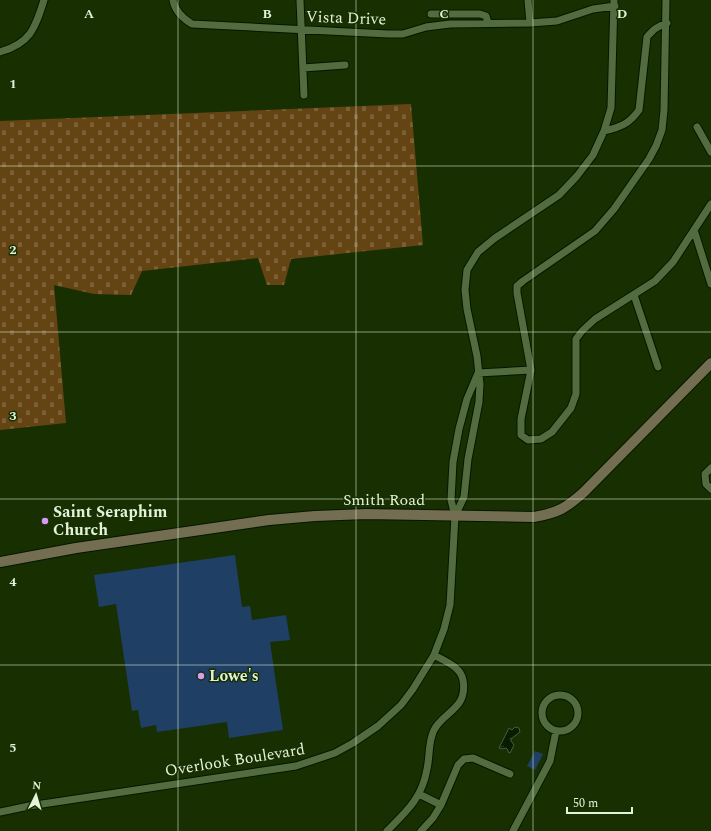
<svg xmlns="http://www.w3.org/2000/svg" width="711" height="831" font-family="Spectral,serif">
<defs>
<pattern id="cemetery-stones" width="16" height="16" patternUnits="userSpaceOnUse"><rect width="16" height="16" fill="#654414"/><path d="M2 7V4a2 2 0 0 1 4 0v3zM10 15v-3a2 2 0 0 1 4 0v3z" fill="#7b5f36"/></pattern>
<pattern id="water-ripples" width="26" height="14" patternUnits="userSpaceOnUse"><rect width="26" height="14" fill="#081c00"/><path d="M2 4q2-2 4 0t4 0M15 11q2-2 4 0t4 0" fill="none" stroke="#2c3d25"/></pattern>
</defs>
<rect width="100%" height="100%" fill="#182f02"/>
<!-- cemetery -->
<path fill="url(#cemetery-stones)" d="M411,104L423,245L291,259L284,285H267L258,258L142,271L131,295L94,294L54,285L66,423L0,430V121Z"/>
<!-- water -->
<path fill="url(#water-ripples)" stroke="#4a5c41" d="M515,727L519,728L520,732L511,739V741L514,745L510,753L508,752V750L506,748L502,749L499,748L509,728L512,730Z"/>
<!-- building -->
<path fill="#1f3f64" d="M235,555L242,607L250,606L252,620L286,615L290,640L270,642L283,730L229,738L227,722L157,732L156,725L141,728L138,710L132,711L116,604L99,607L94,575Z
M535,751L543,754L535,770L527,766Z"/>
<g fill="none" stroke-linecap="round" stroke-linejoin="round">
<defs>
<path id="street" d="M173,0C175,11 182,18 192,24L388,34H403L426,27L450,24L530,23L557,21L593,9L615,6
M300,0L304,95
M528,0L530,23
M666,0L664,110L662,130L656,146L649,159L614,209L595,231L523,281L517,286V293L531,370L521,419V435L528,440L541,439L552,432L571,408L576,394V339L582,331L595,319L655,281L673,262L711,204
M431,14H480L486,16L488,23
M0,52C31,43 35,28 44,0
M303,68L345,65
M697,127L711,152
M604,131C621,127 629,124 639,110L647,37C653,30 657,26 667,23
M694,230L711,284
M634,295L658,367
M478,373L531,370
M711,468L705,474L706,484L711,489
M455,516L464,497L468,459L479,402L480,384L477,356L467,309L465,290L467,270L478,252L495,238L559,195L577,176L593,155L604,131L611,108L614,0
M542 713a18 18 0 1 1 36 0a18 18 0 1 1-36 0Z
M419,794L441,805
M0,812L29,806L296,766L335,753L353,743L378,726L401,705L413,689L434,655L444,629L450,605L455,516L451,500L453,462L459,429L467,399L478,373
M387,831C407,811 422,798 427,769C430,756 428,742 434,730C444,711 468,709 463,680C461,667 445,661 434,655
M421,831L433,818L441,805L458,765L464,759L473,758L510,774
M513,831L550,761L556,731"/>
<path id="secondary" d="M0,562L76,548L269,520L315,516L366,514L534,517C558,513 566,508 584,492L711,363"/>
</defs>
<!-- street casing -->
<use href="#street" stroke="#061600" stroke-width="9"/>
<!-- secondary casing -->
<use href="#secondary" stroke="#061600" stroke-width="12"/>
<!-- street -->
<use href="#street" stroke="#526c3f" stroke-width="7"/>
<!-- secondary -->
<use href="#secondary" stroke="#736e51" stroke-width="10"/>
</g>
<!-- grid -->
<path fill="none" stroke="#e3f2d9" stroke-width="1" stroke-opacity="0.55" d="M178,0V831M356,0V831M533,0V831M0,166H711M0,332H711M0,499H711M0,665H711"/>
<!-- markers -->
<g fill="#d89bf8" stroke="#182f02" stroke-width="1.5">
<circle cx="45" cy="521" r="4"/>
<circle cx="201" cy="676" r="4"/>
</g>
<g text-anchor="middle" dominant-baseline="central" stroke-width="3" stroke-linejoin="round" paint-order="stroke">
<!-- street labels -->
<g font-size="16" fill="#e3f2d9" stroke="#182f02">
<text transform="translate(346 18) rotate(2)">Vista Drive</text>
<text x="384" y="500">Smith Road</text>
<text transform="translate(235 760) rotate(-9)">Overlook Boulevard</text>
</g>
<!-- poi labels -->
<g font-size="16" font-weight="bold" fill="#e3f2d9" stroke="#182f02" text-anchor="start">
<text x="53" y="512">Saint Seraphim<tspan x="53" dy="18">Church</tspan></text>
<text x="209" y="676">Lowe's</text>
</g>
</g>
<g font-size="13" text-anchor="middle" font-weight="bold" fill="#e3f2d9" stroke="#182f02" stroke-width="3" stroke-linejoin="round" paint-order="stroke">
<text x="89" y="18">A</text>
<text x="267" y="18">B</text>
<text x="444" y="18">C</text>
<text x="622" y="18">D</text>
<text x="13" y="88">1</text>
<text x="13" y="254">2</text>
<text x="13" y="420">3</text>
<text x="13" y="586">4</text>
<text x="13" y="752">5</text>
</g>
<!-- north arrow -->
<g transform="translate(36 795) rotate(5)" stroke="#182f02" stroke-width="3" paint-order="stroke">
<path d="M0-3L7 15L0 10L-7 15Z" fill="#e3f2d9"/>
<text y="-6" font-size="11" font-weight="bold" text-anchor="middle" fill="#e3f2d9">N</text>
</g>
<!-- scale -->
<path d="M567 807v6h65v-6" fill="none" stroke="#e3f2d9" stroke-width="2"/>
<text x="573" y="807" font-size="12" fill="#e3f2d9" stroke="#182f02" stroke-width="3" paint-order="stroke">50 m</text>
</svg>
